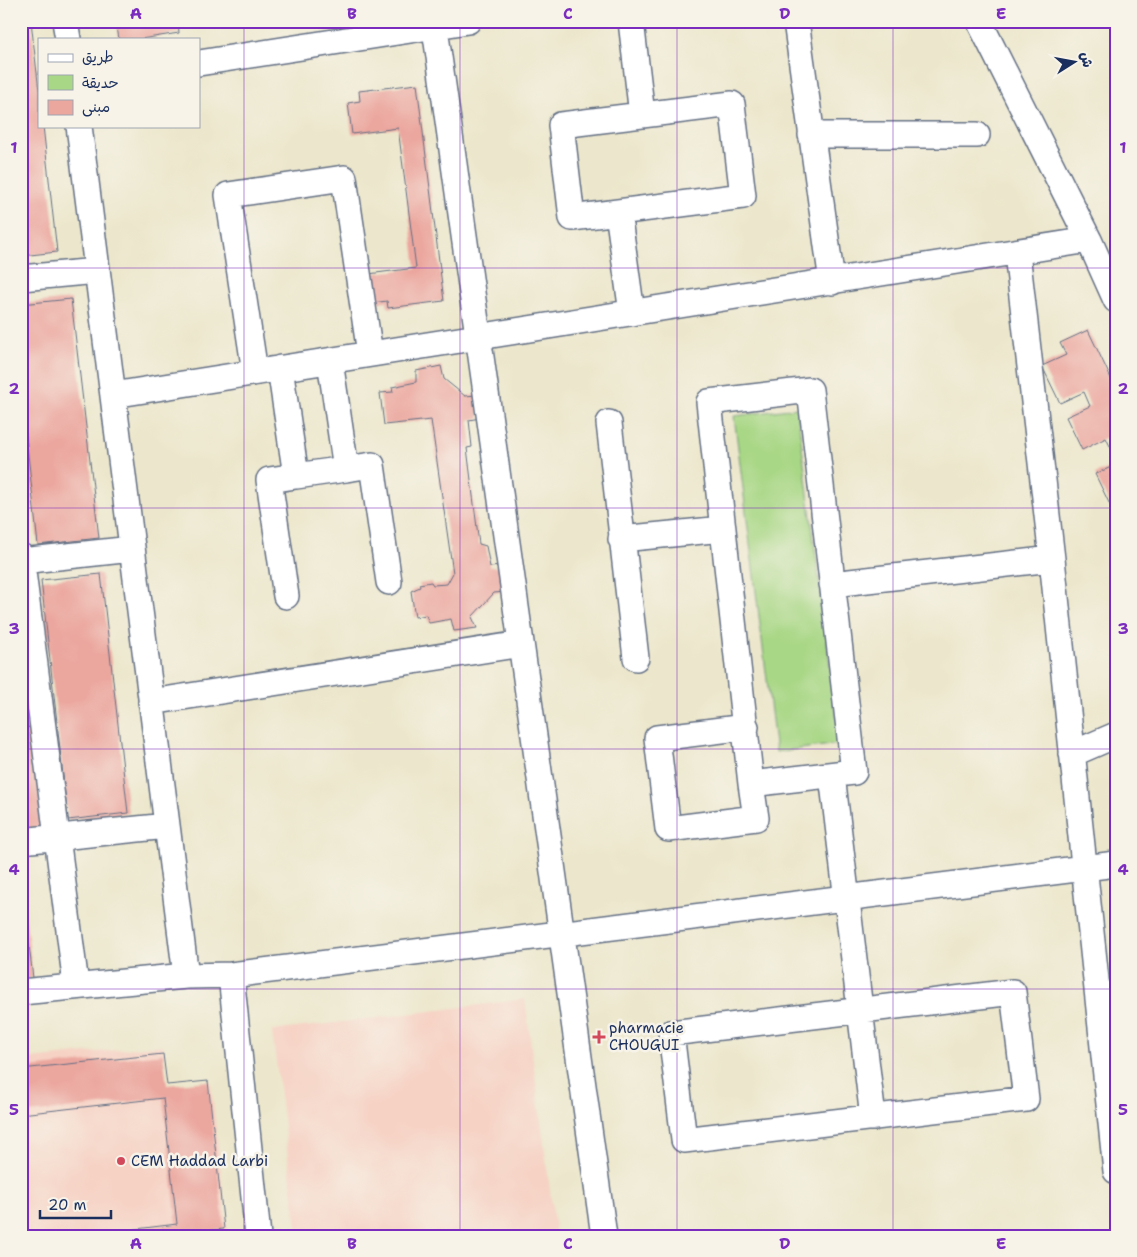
<svg xmlns="http://www.w3.org/2000/svg" width="1137" height="1257" font-family="'Shantell Sans','Playpen Sans Arabic',sans-serif">
<rect width="100%" height="100%" fill="#f7f3e8"/>
<filter id="ink" filterUnits="userSpaceOnUse"><feTurbulence type="fractalNoise" baseFrequency=".02" numOctaves="2"/><feDisplacementMap in="SourceGraphic" scale="10" xChannelSelector="R" yChannelSelector="G"/><feConvolveMatrix kernelMatrix="1 2 1 2 8 2 1 2 1" color-interpolation-filters="sRGB"/></filter>
<filter id="wash" filterUnits="userSpaceOnUse"><feTurbulence type="fractalNoise" baseFrequency=".0096" numOctaves="4" result="noise"/><feDisplacementMap in="SourceGraphic" scale="20" xChannelSelector="R" yChannelSelector="G"/><feGaussianBlur stdDeviation="1.12" result="paint"/><feColorMatrix in="noise" values="0 0 0 0 0 0 0 0 0 0 0 0 0 0 0 0 0 1.4 0 .05"/><feComposite in="paint" operator="in"/></filter>
<g filter="url(#wash)">
<rect width="100%" height="100%" fill="#ece7cc"/>
<!-- built -->
<path fill="#f6d2c4" d="M525,999L556,1236H298L272,1031Z
M163,1045L167,1085L211,1081L228,1236H21V1060Z"/>
<!-- green -->
<path fill="#a8d785" stroke="#628372" d="M797,408L840,744L776,752L734,416Z"/>
<g id="blocks">
<!-- building -->
<path fill="#eba69e" d="M21,21H31L39,91V126H43L57,252L21,256Z
M116,21H178L179,33L141,39H119Z
M417,84L444,301L388,308L387,301L372,303L368,274L416,268L398,128L352,134L348,103L360,101L359,91Z
M71,299L99,538L38,545L21,391V304Z
M1088,330L1116,389V458L1106,438L1082,450L1066,417L1090,406L1084,392L1060,403L1042,366L1066,355L1060,343Z
M441,366L444,379L465,396L476,395L480,418L469,420L472,447L467,448L479,544L486,546L490,567L502,566L506,592L494,593L472,617L477,628L454,631L451,619L429,623L426,615L415,617L411,591L420,587L419,584L431,582L433,585L447,584L453,573L431,420L384,425L380,393L393,392L392,387L416,382V371Z
M1116,465V510L1113,511L1095,474Z
M101,574L128,813L68,820L41,580Z
M32,727L44,833L21,835V728Z
M21,880L33,978L21,980Z
M163,1054L167,1085L208,1081L224,1229L184,1233V1236H121L120,1231L177,1224L163,1098L21,1114V1069Z"/>
</g>
</g>
<g filter="url(#ink)">
<use href="#blocks" fill-opacity="0" stroke="#646f84" stroke-width="1"/>
<g fill="none" stroke-linecap="round" stroke-linejoin="round">
<defs>
<path id="street" d="M65,21L68,39
M434,21L604,1236
M631,21L642,115L732,104L743,196L618,212L632,313
M796,21L832,282
M979,21L1089,240L1116,300
M199,63L468,21
M79,126L186,976
M811,135H977
M618,212L572,218L561,125L642,115
M1017,253L1052,559L1116,1171
M21,278L97,271
M330,361L346,469L372,465L389,582
M280,368L296,476L269,480L286,596
M255,372L228,195L344,178L370,354
M810,390L854,772L751,784L709,402Z
M113,395L1089,240
M609,423L636,658
M296,476L346,469
M621,539L723,529
M21,556L76,985
M21,561L132,549
M832,584L1052,559
M151,702L521,644
M746,727L657,738L668,829L756,818L751,784
M1072,754L1116,735
M832,775L873,1118
M21,841L167,826
M231,975L258,1236
M21,992L186,976L231,975L1116,864
M1013,992L1026,1099L684,1140L671,1033Z"/>
</defs>
<!-- street casing -->
<use href="#street" stroke="#646f84" stroke-width="28"/>
<!-- street -->
<use href="#street" stroke="#fff" stroke-width="25"/>
</g>
</g>
<!-- grid -->
<path fill="none" stroke="#7b2cbf" stroke-width="1" stroke-opacity="0.55" d="M244,21V1236M460,21V1236M677,21V1236M893,21V1236M21,268H1116M21,508H1116M21,749H1116M21,989H1116"/>
<!-- markers -->
<g fill="#d1495b" stroke="#f7f3e8" stroke-width="2">
<path d="M596.5 1029.5h5v5h5v5h-5v5h-5v-5h-5v-5h5z"/>
<circle cx="121" cy="1161" r="5"/>
</g>
<g text-anchor="middle" dominant-baseline="central" stroke-width="5" stroke-linejoin="round" paint-order="stroke">
<!-- poi labels -->
<g font-size="15" fill="#1b2f5e" stroke="#f7f3e8" text-anchor="start">
<text x="609" y="1028">pharmacie<tspan x="609" dy="17">CHOUGUI</tspan></text>
<text x="131" y="1161">CEM Haddad Larbi</text>
</g>
</g>
<!-- margin -->
<rect width="1137" height="1257" fill="none" stroke="#f7f3e8" stroke-width="55"/>
<!-- legend -->
<rect x="38" y="38" width="162" height="90" fill="#f7f3e8" stroke="#9fa5b1"/>
<rect x="48" y="54" width="25" height="8" fill="#ffffff" stroke="#9fa5b1"/>
<text x="82" y="62" font-size="15" fill="#1b2f5e">طريق</text>
<rect x="48" y="75" width="25" height="15" fill="#a8d785" stroke="#9fa5b1"/>
<text x="82" y="88" font-size="15" fill="#1b2f5e">حديقة</text>
<rect x="48" y="100" width="25" height="15" fill="#eba69e" stroke="#9fa5b1"/>
<text x="82" y="112" font-size="15" fill="#1b2f5e">مبنى</text>
<!-- north arrow -->
<g transform="translate(1074 62) rotate(79)" stroke="#f7f3e8" stroke-width="4" paint-order="stroke">
<path d="M0-4L9 19L0 12L-9 19Z" fill="#1b2f5e"/>
<text y="-8" font-size="14" font-weight="bold" text-anchor="middle" fill="#1b2f5e">ش</text>
</g>
<!-- scale -->
<path d="M40 1210v8h71v-8" fill="none" stroke="#1b2f5e" stroke-width="2.5"/>
<text x="48" y="1210" font-size="15" fill="#1b2f5e" stroke="#f7f3e8" stroke-width="4" paint-order="stroke">20 m</text>
<rect x="28" y="28" width="1082" height="1202" fill="none" stroke="#7b2cbf" stroke-width="2"/>
<g font-size="16" text-anchor="middle" font-weight="bold" fill="#7b2cbf">
<text x="136" y="19">A</text>
<text x="352" y="19">B</text>
<text x="568" y="19">C</text>
<text x="785" y="19">D</text>
<text x="1001" y="19">E</text>
<text x="14" y="153">1</text>
<text x="1123" y="153">1</text>
<text x="14" y="394">2</text>
<text x="1123" y="394">2</text>
<text x="14" y="634">3</text>
<text x="1123" y="634">3</text>
<text x="14" y="875">4</text>
<text x="1123" y="875">4</text>
<text x="14" y="1115">5</text>
<text x="1123" y="1115">5</text>
<text x="136" y="1249">A</text>
<text x="352" y="1249">B</text>
<text x="568" y="1249">C</text>
<text x="785" y="1249">D</text>
<text x="1001" y="1249">E</text>
</g>
</svg>
